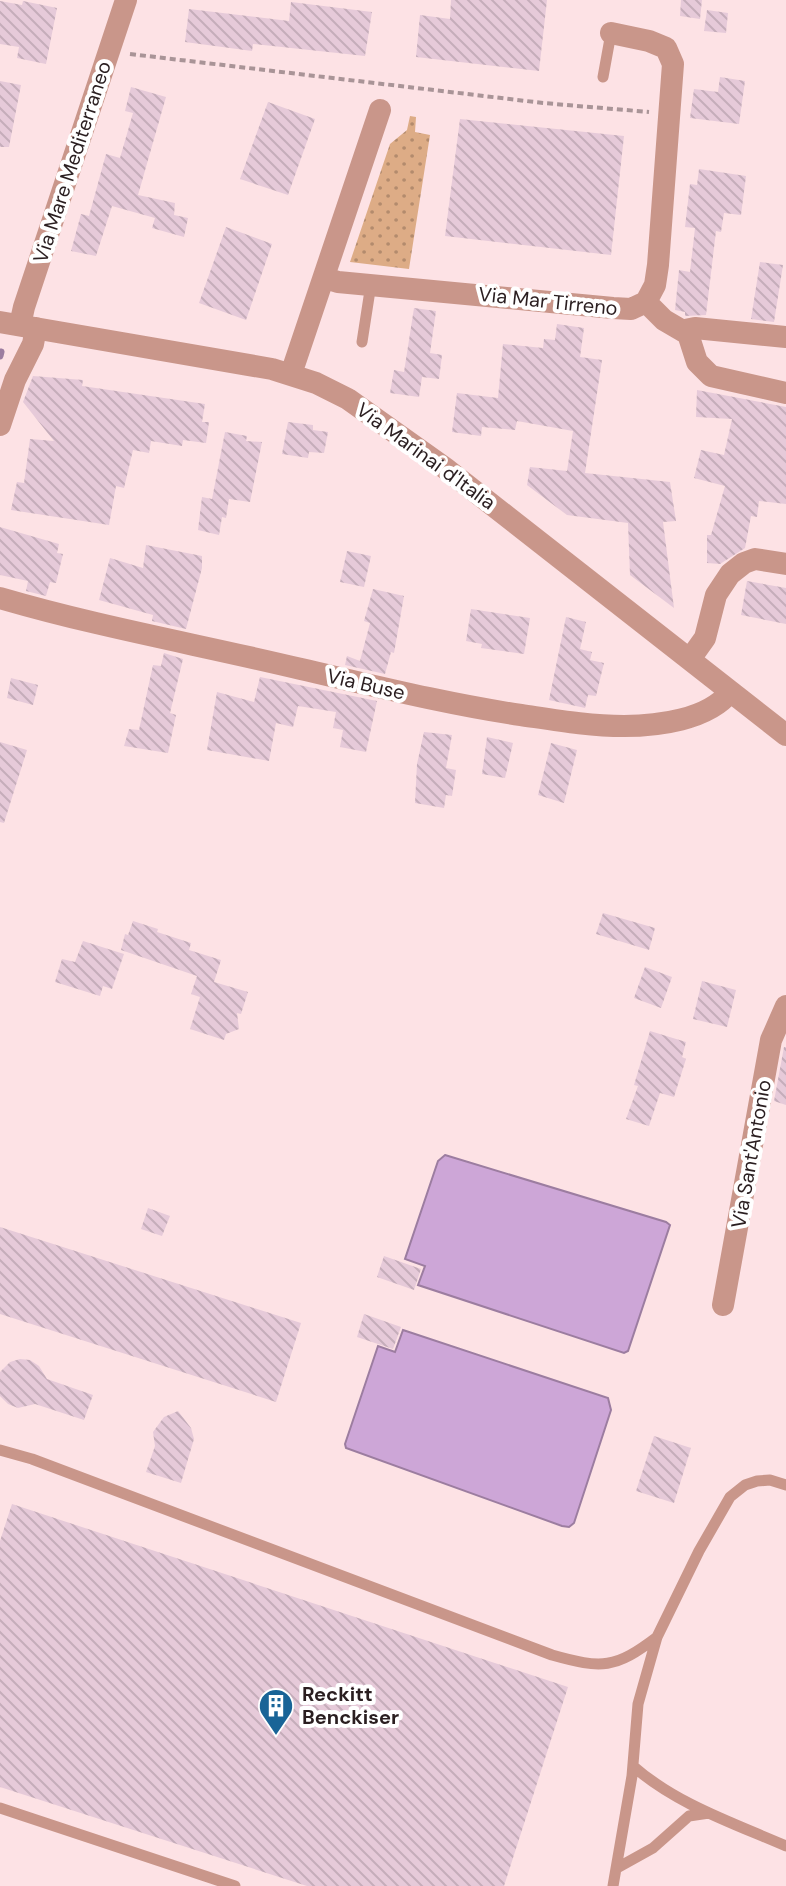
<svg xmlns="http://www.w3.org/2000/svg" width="786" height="1886" font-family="'DM Sans',sans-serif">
<defs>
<pattern id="park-dots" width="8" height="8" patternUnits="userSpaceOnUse" patternTransform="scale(2)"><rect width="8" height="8" fill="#ddac86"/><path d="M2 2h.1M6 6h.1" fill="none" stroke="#b38b6d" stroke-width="1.8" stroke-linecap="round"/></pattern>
<pattern id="building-back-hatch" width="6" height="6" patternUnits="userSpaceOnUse" patternTransform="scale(2)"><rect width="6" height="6" fill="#e6cad9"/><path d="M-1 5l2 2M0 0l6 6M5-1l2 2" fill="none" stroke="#c5adba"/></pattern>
</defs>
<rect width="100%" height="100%" fill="#fde2e5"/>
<!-- park -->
<path fill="url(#park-dots)" d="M410,116L416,117L415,132L430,135L409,269L350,262L390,144L407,130Z"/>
<!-- water -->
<path fill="#cda6d7" stroke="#9c7da0" stroke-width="2" d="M445,1155L666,1222L670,1225L628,1351L624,1353L418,1285L425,1266L405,1259L438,1161Z
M403,1330L608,1398L611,1410L574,1523L569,1527L562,1526L346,1448L345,1444L378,1346L395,1352Z"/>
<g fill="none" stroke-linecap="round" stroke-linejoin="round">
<!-- stream -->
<path stroke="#9c7da0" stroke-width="7" d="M0,356L1,352"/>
</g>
<!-- building -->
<path fill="url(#building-back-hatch)" d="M451,0H547L539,71L416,57L420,15L450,19Z
M681,0H702L700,19L680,16Z
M0,1L22,5L23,1L57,8L46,64L17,58L19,47L0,44Z
M291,2L372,12L365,56L253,44L252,51L185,42L189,9L289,21Z
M707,10L728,13L726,33L704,31Z
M720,77L745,81L739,124L690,118L694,89L718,92Z
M0,81L21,85L9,147H0Z
M131,87L166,97L138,195L175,203L174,215L188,218L184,237L152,228L155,218L112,206L96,256L71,251L81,214L89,216L106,154L120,158L133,113L125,111Z
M268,102L315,119L288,195L240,179Z
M460,119L624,136L611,255L445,236Z
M699,169L746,176L741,215L724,213L721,232L716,231L706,315L685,316V312L675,310L679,270L690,272L695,228L685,227L690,184L697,185Z
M226,227L272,244L246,320L199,303Z
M760,262L783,265L774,322L751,319Z
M414,308L436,311L430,353L442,355L439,379L422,377L419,397L390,393L394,370L404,372Z
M557,324L584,328L580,357L602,360L585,473L670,482L676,521L663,522L674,608L630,575L628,523L567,515L527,485L530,467L567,471L573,431L517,421L515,430L482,427L481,436L452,432L457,393L498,398L503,344L543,348L544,339L555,340Z
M33,376L83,380L82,386L205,404L202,422H209L206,443L183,440L182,446L151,441L149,453L133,450L124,488L116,486L109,525L11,510L17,482L24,483L30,439L54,441L23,402Z
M697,390L786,407V504L759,501L757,517L751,516L745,548L720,564L707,563V535H711L725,486L694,478L701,450L724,455L732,419L696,417Z
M288,422L313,425V430L328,432L324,453L309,452L308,458L282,454Z
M225,432L247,436L246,441L262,442L250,502L229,499L226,518L222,517L219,535L198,530L202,497L212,499Z
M0,527L59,544L57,553L63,554L56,583L50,582L46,596L26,591L28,581L0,575Z
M146,545L202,556V568L186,629L152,621L153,615L99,600L110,558L143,568Z
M347,551L371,556L364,587L340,582Z
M747,581L786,588V624L741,615Z
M373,589L404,596L394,653L391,652L385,674L345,665L347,656L360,661L370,623L364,621Z
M471,609L530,618L524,654L481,648L482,644L466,641Z
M566,617L586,622L580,649L592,652L590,660L604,663L596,696L588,695L585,708L549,700Z
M164,653L183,659L170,713L176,715L168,753L124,746L129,729L139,730L153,665L161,666Z
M260,677L377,701L366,752L340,747L343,730L333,728L336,712L298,706L293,727L276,723L269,761L207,750L217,692L254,702Z
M11,678L38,685L33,705L7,698Z
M424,732L452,735L446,768L456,770L452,796L446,795L444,808L415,803L417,764Z
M487,737L513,743L505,778L482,774Z
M0,742L27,750L4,823L0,822Z
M551,743L577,750L564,803L538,795Z
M603,913L655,928L649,950L596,934Z
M133,921L158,929L157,932L191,943L189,950L221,960L214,982L248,992L241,1014L237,1013L239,1029L226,1034L224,1040L190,1029L200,997L191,994L197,976L121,950L125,934L128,935Z
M83,941L124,954L112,989L103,986L100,996L55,982L62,959L75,962Z
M645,967L672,977L661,1008L634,998Z
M702,981L736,990L727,1027L693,1019Z
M650,1031L686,1042L682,1057L686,1059L674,1097L660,1093L649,1126L626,1119L638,1086L634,1085Z
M784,1047H786V1105L774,1101Z
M148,1208L170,1216L162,1236L141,1229Z
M0,1227L301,1323L276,1402L0,1314Z
M384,1256L421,1269L414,1290L377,1277Z
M364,1314L401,1327L393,1349L357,1337Z
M20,1359L30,1360L39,1366L47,1379L93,1395L84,1420L35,1404L18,1408L8,1404L0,1396V1372L10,1362Z
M178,1411L191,1428L194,1439L181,1483L146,1472L155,1446L153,1432L164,1417Z
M654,1436L691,1448L674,1503L636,1491Z
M12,1504L568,1687L504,1886H307L0,1787V1541Z"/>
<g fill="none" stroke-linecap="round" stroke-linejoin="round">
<!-- path -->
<path stroke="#a99497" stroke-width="4" stroke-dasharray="6 4" stroke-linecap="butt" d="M130,54L543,103L649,112"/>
<!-- service -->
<path stroke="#c9968a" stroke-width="11" d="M603,77L611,33
M362,342L371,284
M0,1450L32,1459L552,1655C602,1669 615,1669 657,1637
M633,1766C676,1804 733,1823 786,1846
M0,1808L235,1886
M617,1868L653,1848L689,1816L709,1813
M613,1886L632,1776L638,1704L657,1637L699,1551L730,1497L745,1485L757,1481L770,1480L786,1485"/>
<!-- minor -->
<path stroke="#c9968a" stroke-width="22" d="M325,278L338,282L613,308L631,309L646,302L655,285L658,265L673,64L666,48L649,41L611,33
M646,302L664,320L688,334L697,362L711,376L786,393
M0,322L272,369L316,383L348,399L445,468L786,735
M20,325L24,307L126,0
M685,330L695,328L786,337
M291,374L380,110
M0,425L15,380L33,344L36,328
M0,598C99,627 201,645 301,669C375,686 447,704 521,715C555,720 589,726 624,726C657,726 708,720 730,692
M690,659L705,638L716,595L730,574L744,563L755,559L786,564
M723,1305L771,1040L786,1006"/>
</g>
<!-- icons -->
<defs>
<symbol id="building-pin" viewBox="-11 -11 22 30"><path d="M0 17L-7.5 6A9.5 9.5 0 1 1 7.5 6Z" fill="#196497" stroke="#fff"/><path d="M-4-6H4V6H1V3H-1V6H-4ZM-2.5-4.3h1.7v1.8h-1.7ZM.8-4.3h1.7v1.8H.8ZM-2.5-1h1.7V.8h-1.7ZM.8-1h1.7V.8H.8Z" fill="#fff"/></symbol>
</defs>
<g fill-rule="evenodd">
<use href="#building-pin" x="256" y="1686" width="40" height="54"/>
</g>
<g text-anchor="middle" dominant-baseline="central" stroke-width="8" stroke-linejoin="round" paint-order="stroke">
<!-- street labels -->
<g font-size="20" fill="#2a1e20" stroke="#fff">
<text transform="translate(72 162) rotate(-72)">Via Mare Mediterraneo</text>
<text transform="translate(548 301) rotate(6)">Via Mar Tirreno</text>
<text transform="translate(426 456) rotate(36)">Via Marinai d'Italia</text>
<text transform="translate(366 684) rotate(13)">Via Buse</text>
<text transform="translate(751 1154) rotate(-80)">Via Sant'Antonio</text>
</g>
<!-- poi labels -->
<g font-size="20" font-weight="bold" fill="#2a1e20" stroke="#fff" text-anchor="start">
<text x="302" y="1694">Reckitt<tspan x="302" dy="23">Benckiser</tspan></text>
</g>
</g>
</svg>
